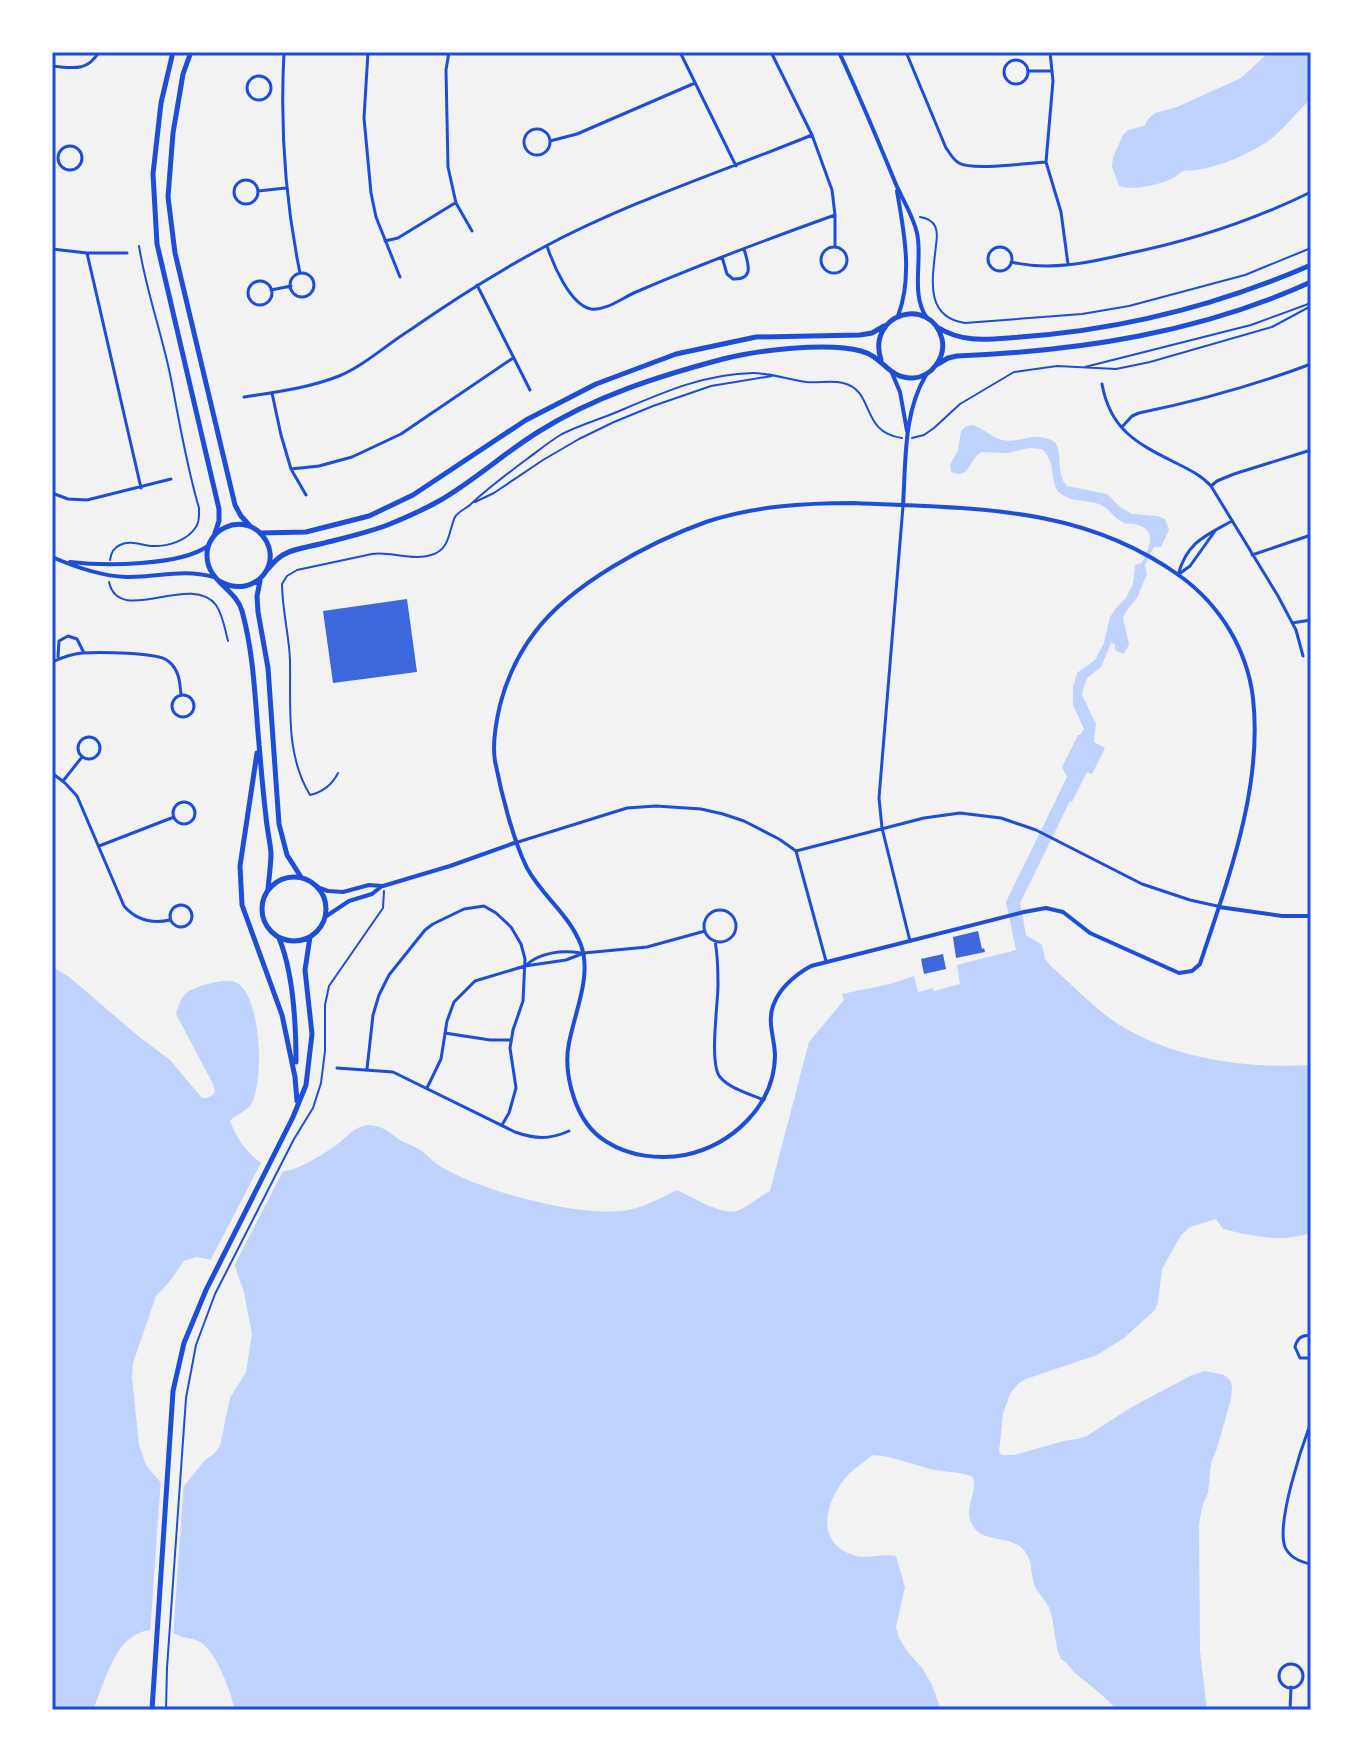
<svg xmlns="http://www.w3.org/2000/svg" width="1363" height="1762" font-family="'DejaVu Sans',sans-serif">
<rect width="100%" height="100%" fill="#f2f2f2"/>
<!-- water -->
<path fill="#bfd3fe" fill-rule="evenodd" d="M1269,52H1311V99C1296,112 1286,127 1271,139C1250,154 1222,166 1196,170C1192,171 1188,170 1184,171C1180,172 1177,176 1173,178C1159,185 1133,191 1119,186L1112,167L1113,157L1123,135L1128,130L1144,126L1149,118L1155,113L1177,107L1241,78Z
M971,425C983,427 990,437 1002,440C1021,444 1033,430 1055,442C1064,456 1055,473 1067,486L1107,494L1120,507L1132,514L1157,516L1165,519L1169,530L1161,547H1154L1145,565L1147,574L1137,598L1125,613L1123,618L1129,644L1124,654L1115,650V644L1111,643L1101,667L1087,678L1083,690L1082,695L1096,724L1094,742L1105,748L1092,774L1087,772L1072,802L1070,801L1020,903L1026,935L1042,945L1045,959L1050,965C1071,984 1092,1006 1115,1022C1171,1059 1246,1069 1311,1065V1233C1281,1243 1253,1236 1223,1229L1216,1219L1190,1227L1181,1235L1162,1269L1158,1302L1155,1310L1124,1338L1097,1355L1026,1379L1019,1383L1011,1392L1003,1413L999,1452L1002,1455H1014L1064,1441L1077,1439L1087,1436L1130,1408L1192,1375L1205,1371L1224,1375L1230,1380L1232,1387L1231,1399L1217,1448L1211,1463L1208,1493L1203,1504L1199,1524L1200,1651L1207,1710H1117C1104,1696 1090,1685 1075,1673C1070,1668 1068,1663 1061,1659C1054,1644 1055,1626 1050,1610C1046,1599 1036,1592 1034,1584C1030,1571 1033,1560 1023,1549C1009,1535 983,1543 973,1526C962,1510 978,1493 973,1477C961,1472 948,1472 935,1470C914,1466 895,1456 873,1455C865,1461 856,1467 849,1474C826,1498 813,1542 853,1555C867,1560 882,1553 896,1556L905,1587L896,1627L899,1638L907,1651L922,1668L932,1685L941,1710H235C230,1690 218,1656 202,1643C195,1638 185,1639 178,1635C159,1627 142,1627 126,1642C111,1656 101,1691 93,1710H52V967L68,976L137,1035L170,1060L202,1098H206L213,1095L215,1091L213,1084L176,1014C182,994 185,991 204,985C215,982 231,977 240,985C261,1002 265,1084 250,1106C244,1113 236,1114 230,1121C237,1138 243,1148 257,1160C263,1164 272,1170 279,1171C294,1174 327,1152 339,1143C352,1132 362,1119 382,1128C389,1131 395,1137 402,1141C407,1144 414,1146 419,1149C427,1155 434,1163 443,1168C483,1191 574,1216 620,1211C639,1210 659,1199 677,1190C690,1196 723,1216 737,1211C748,1207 759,1197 770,1191L809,1042L844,1000L842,994L890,984L914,976L918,992L933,988L934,991L960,984L957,965L1016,950L1006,902L1067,777L1062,767L1078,735H1080L1084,729L1073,705V688L1077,673L1095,660L1104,643L1110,617L1116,608L1126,598L1133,584L1135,565L1142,563C1149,547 1159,529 1134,524C1124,522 1132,526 1122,522C1114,518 1110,510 1103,506C1090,499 1073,503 1061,494C1048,484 1058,464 1042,449L1029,448L1008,453L981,452C968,461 970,480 951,472L950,465L958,450L961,431L965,427ZM196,1257L234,1264L244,1292L252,1334L246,1372L230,1398L220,1446L214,1454L205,1460L184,1486L177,1489L162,1484L146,1465L139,1445L132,1377L133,1363L156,1296L170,1281L184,1261Z"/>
<!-- pier -->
<path fill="#f2f2f2" d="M263,1159L271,1164L285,1167L232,1270L228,1266L209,1263Z
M161,1477L172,1485H176L184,1479L173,1637L160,1633L150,1634Z"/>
<!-- building -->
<path fill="#3d67dc" d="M407,599L417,672L333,683L323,611Z
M978,931L982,949L984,948L985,952L956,958L953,937Z
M943,954L946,969L924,974L921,959Z"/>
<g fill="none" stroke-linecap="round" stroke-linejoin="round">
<!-- path -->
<path stroke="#1d4ed8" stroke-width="2" d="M920,217C926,218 932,220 935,226C938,232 937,239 936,245C933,276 923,317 965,323L1082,314L1129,306L1245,275L1311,248
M1085,367L1251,325L1311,303
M912,438L924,435L934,428L960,404L1014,372L1057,366L1116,369L1150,362L1272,327L1311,306
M475,502L494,493L543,460L579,439L614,422L653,406L711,386L772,376
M470,505C488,488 507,474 527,459C538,451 550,441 562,434C582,424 604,418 624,409C666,391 706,374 753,373C771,373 789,380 807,382C819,383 832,380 843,383C876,391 859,432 902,438
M110,560C111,553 113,548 120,545C130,540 141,545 151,546C167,547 187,541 196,527C200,521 199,514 199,508C186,464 179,419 170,374C161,331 146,290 139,246
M109,582C119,627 190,572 216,605C223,615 225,630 228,641
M338,773C332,785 323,792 310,795C285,754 291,705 290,660C289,634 282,609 282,584L287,576L297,570L372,554C392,551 414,562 434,554C450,548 449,530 455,517C458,512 465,509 470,505
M166,1710L167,1668L186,1398L196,1345L215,1294L294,1139L313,1108L321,1083L325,1051V1005L329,986L383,908L384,891"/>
<!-- minor -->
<path stroke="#1d4ed8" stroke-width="3" d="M284,52C280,127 285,200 300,273
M368,52L364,118L371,193L376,217L400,277
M449,52L446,70L448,167L456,203L472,231
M680,52L736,166
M771,52L812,135L832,190L835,215V247
M906,52L946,148C950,153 953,160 959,163C973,171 1027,163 1046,162
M1050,52L1053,81L1046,162L1061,212L1068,264
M1004 72a12 12 0 1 1 24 0a12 12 0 1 1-24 0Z
M52,66C73,68 87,72 99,52
M1028,71H1052
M247 88a12 12 0 1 1 24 0a12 12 0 1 1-24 0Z
M524 142a13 13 0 1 1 26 0a13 13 0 1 1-26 0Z
M550,141L577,134L695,83
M58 158a12 12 0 1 1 24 0a12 12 0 1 1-24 0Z
M234 192a12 12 0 1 1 24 0a12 12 0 1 1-24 0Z
M258,191L286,188
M385,241L398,238L455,203
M547,246C553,264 570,305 591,309C606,311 622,298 636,292C701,264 768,239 835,215
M821 260a13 13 0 1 1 26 0a13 13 0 1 1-26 0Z
M988 259a12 12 0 1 1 24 0a12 12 0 1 1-24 0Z
M52,249L87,253H127
M87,253L141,488
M722,257L727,274L733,279C755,280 748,263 744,249
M1011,262C1049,271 1088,263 1126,254C1190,241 1252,221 1311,192
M290 285a12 12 0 1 1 24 0a12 12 0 1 1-24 0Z
M248 293a12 12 0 1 1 24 0a12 12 0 1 1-24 0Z
M477,285L530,390
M271,290L291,286
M1102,384C1110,429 1136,443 1174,462C1188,469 1201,475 1211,486L1278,596L1296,630L1303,656
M272,393L281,435L291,469L306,495
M244,397C276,392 309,388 339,376C365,365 386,345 410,330C453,300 497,272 544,247C628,202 724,171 812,135
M1122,427L1132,416L1139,413C1198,401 1255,385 1311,364
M291,469L319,466L352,457L401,434L513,358
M1211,486L1217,481L1234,474L1311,450
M52,493L68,499L87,500L171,479
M903,506L879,798L882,828L910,941
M1252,555L1311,535
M1179,574L1190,566L1215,531
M1178,575C1187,542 1205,536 1232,521
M1292,623L1311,620
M58,657L59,641L68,636L77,639L84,653
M52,662C61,658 71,654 82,653C97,652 159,652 168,661C179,669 180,682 181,695
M172 706a11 11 0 1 1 22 0a11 11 0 1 1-22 0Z
M78 748a11 11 0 1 1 22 0a11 11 0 1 1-22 0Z
M52,773L65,783L77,796L124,906C137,921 152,924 170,920
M63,781L82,757
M173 813a11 11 0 1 1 22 0a11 11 0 1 1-22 0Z
M518,842L627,808L656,806L701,809L723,814L744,821L779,839L796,851L826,961
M99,846L174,817
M796,851L924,818L960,813L1001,818L1036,830L1142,884L1190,900L1217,906
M170 916a11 11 0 1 1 22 0a11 11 0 1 1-22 0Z
M704 926a16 16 0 1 1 32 0a16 16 0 1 1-32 0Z
M715,941C718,956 718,970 718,985C718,1004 709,1064 720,1077C730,1089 750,1094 764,1100
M525,966C540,952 562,950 581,953
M445,1033L490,1040H511
M337,1068L393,1072L515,1132C535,1139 549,1140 569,1131
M367,1069L373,1015L379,995L389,975L425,930L433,924L464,909L484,906L496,913L511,927L521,944L525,959L523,1001L513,1030L510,1048L516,1088L509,1113L502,1125
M427,1088L441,1059L447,1021L454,1002L475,981L525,966L566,960L584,953L647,947L705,931
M1311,1336C1302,1334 1297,1339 1295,1347L1300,1358H1311
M1311,1422C1302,1446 1276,1523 1285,1547C1290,1558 1300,1562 1311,1564
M1279 1676a12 12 0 1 1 24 0a12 12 0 1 1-24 0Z
M1290,1710L1291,1687"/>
<!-- tertiary -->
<path stroke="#1d4ed8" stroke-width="4" d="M839,52C859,95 877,138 895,182C902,199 913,215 917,233C923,259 910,295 927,318
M897,191C904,231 913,277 898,316
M892,373L900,392L907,431
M854,503C972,509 1080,504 1180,576C1220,605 1247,649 1253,698C1263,788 1228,879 1200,964L1192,971L1179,973L1090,933L1063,912L1046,908L1024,912L811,966C795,975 779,989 773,1006C767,1022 775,1040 775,1056C774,1106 732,1145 685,1155C659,1160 629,1156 607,1142C590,1132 580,1116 574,1098C568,1080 565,1062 569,1043C575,1011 592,976 581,945C569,914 542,896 527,868C513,840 501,792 495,761C492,743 496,722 500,705C507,678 518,654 535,632C571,584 650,542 706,522C754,506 804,503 854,503Z
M903,505C906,462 903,413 926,375
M52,557C75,567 101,576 126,577C158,578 180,568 214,577
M70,562C104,566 180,566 208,546
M317,887L328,891L343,892L369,885L383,886L450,866L517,842
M1219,907L1282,916H1311
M325,917L349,901L372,894L382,886"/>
<!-- secondary -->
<path stroke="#1d4ed8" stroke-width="5" d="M173,52L161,103L153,174L157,244L219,509V521L215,533
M191,52L183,74L173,133L168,197L175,253L235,505L241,516L250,526
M937,327C964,344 990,339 1020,337C1121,330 1219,305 1311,265
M938,364L948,358L957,356C1079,351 1199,333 1311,282
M261,533L306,532L369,516L413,495L526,420L596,384L676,354L756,337L860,335L872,333L884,326
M267,570C271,566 275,560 280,557C290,549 308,547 320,544C344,538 367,533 390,524C407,517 423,510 439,501C474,481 504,453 538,432C595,396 659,376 723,359C757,350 828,342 861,351C884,357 888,379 913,378C932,377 946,357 942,339C931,295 866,313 881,360
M219,581C256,602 288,559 259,532C239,514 206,530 207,556C207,581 236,589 242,611C254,654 255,700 259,744C261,768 263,792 266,817C267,829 270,841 271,853C271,865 269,877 268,889
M260,581L257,596L258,612L268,668L279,824L287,855L301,877
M257,753L240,866L242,905L282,1015L295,1077L297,1101
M262 909a32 32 0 1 1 64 0a32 32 0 1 1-64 0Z
M279,938C293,972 296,1025 296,1062
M152,1710L173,1391L184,1343L206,1290L293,1117L306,1085L312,1034L305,970L310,937"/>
</g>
<!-- border -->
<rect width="1363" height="1762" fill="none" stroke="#ffffff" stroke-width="108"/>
<rect x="54" y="54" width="1255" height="1654" fill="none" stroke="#1d4ed8" stroke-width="3"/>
</svg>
